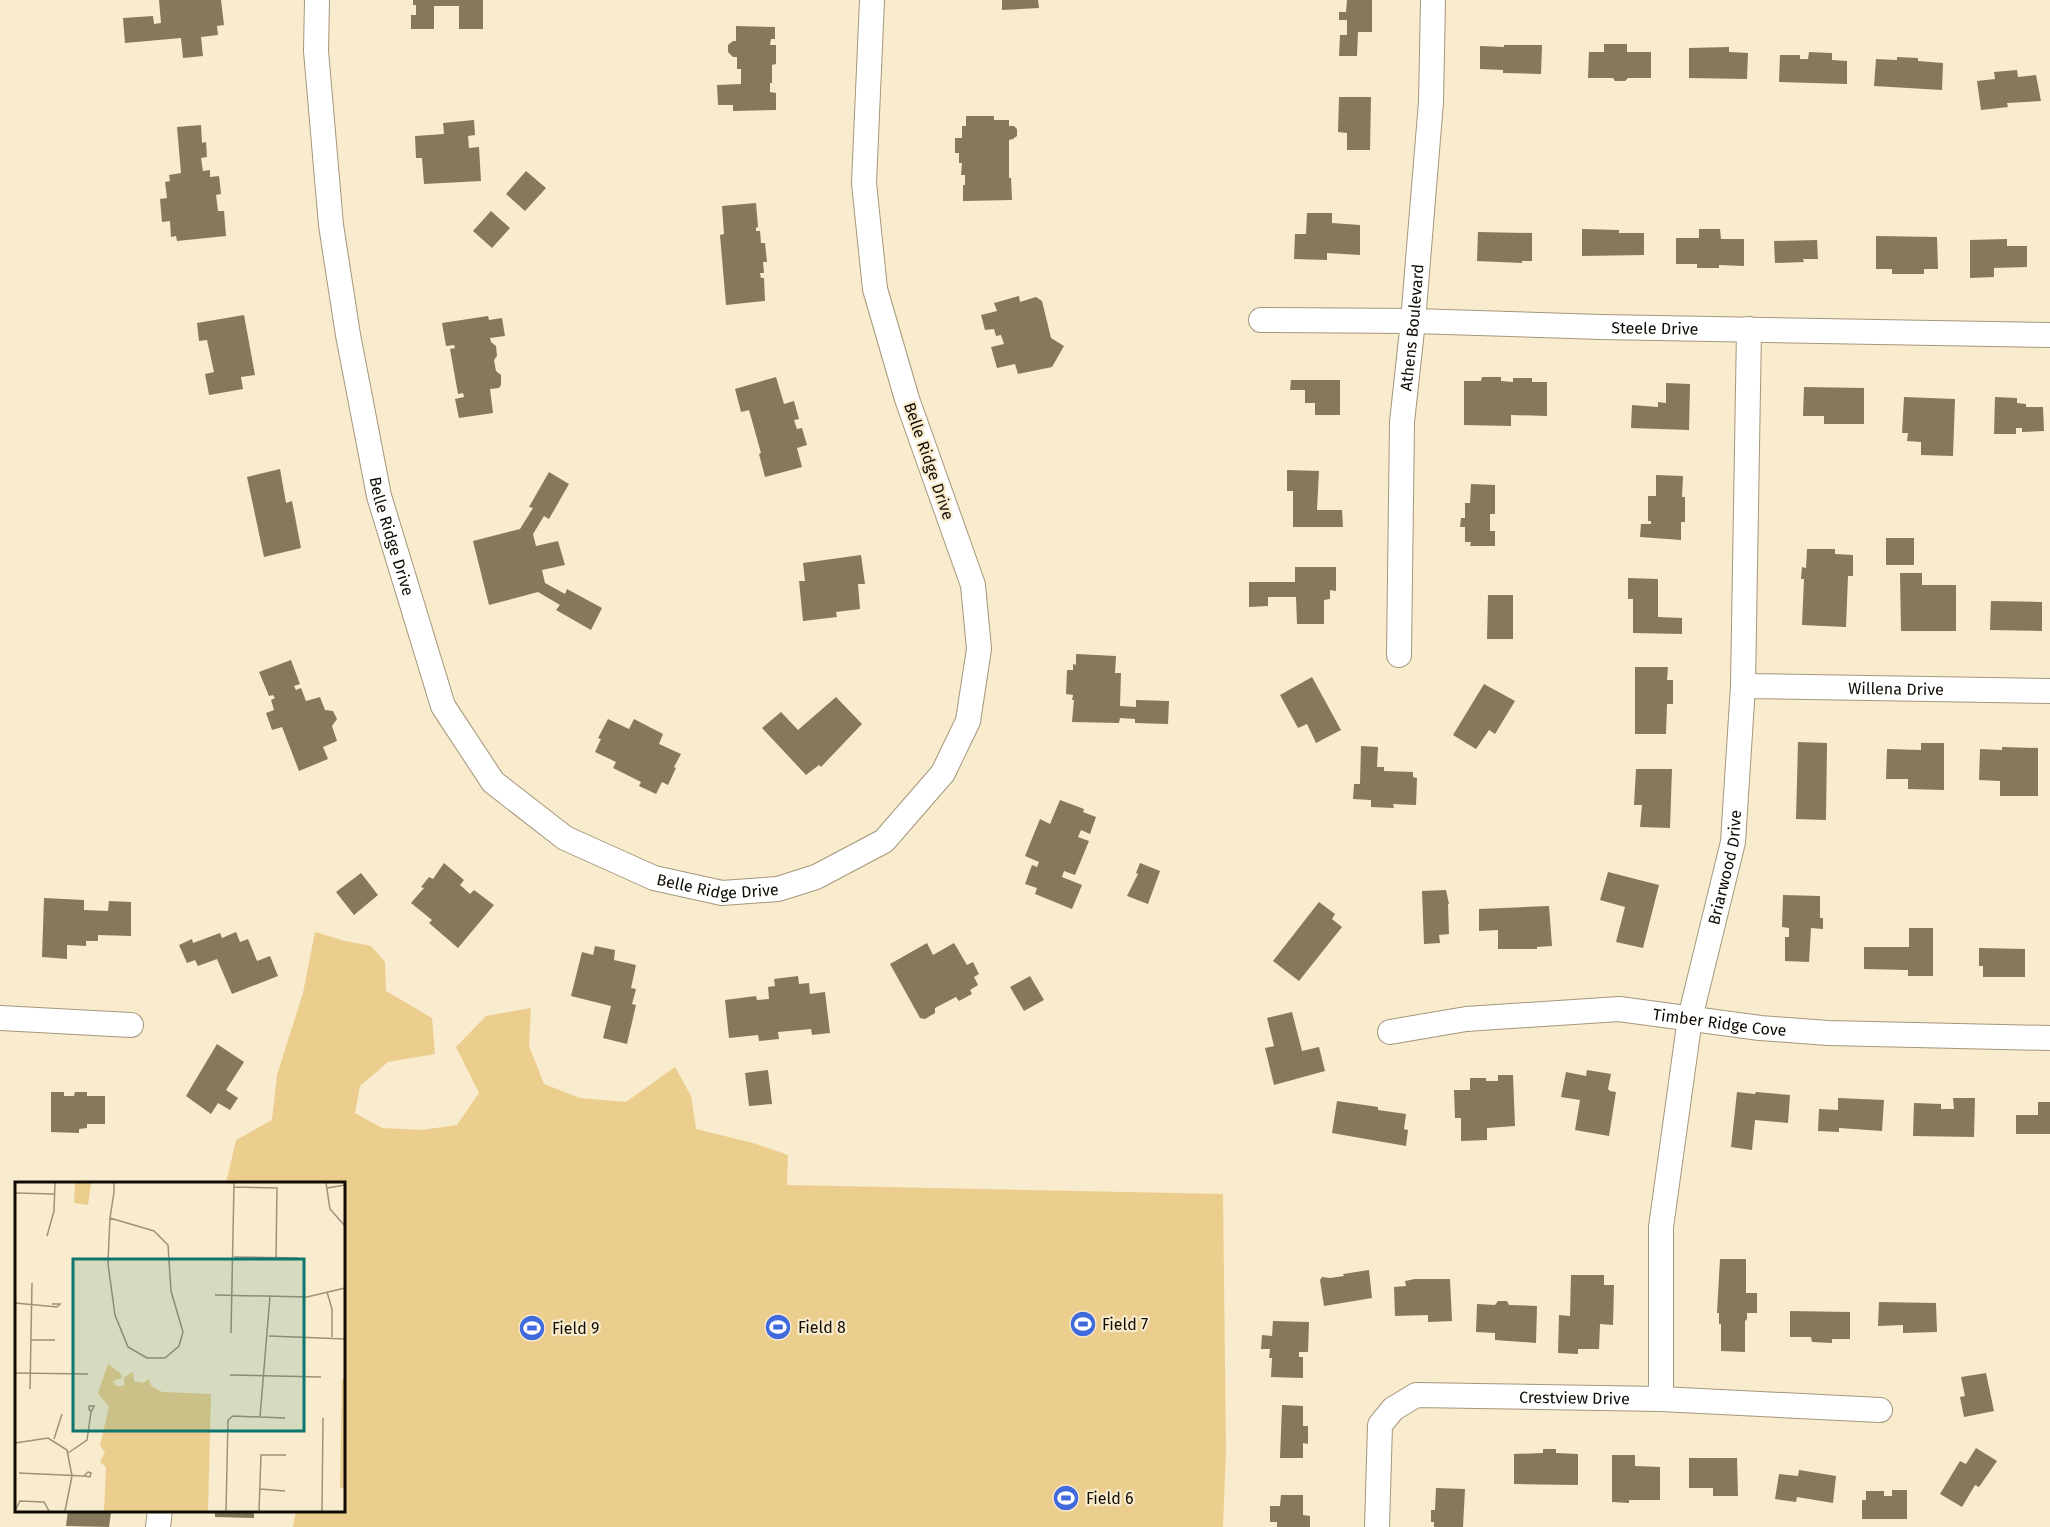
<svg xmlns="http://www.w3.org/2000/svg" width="2050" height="1527" font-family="'Fira Sans',sans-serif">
<rect width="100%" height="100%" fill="#f9ebcd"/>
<!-- green -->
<path fill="#ebcd8e" d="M315,932L345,941L371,946L385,962L386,991L432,1018L435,1054L388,1062L360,1086L355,1113L382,1128L422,1130L457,1125L479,1093L456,1047L486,1016L531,1008L529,1046L544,1084L580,1098L626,1102L675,1067L691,1096L696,1129L753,1143L788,1155L787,1185L1223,1194L1226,1451L1223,1527H293L296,1511L344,1510V1184L226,1183L236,1140L272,1120L277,1075L303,993Z"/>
<!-- building -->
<path fill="#85785d" d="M159,0H221L224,25L217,26L218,35L201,37L203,56L183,58L181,38L125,43L123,18L153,16L154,24L161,23Z
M413,0H483V29H459V6H434V29H411V15H416V5H413Z
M1002,0H1038L1039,8L1002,10Z
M1347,0H1372V32H1358L1357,56H1339L1340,35H1347V20H1339V12H1346Z
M736,26L775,27V39H771L770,45H776V64L772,65V83H770V92L776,93V110L733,111V105H718L717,85L741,84V69H737V57H733L728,52V45L733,41H736Z
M1604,44H1627V52H1651V78H1628L1625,81H1615L1613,78H1588L1589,52H1604Z
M1504,45H1542L1541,74L1503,73V70L1480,69V46L1504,47Z
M1729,47V52L1748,53L1747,79L1689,78V48Z
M1809,52L1832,53V60L1847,61V84L1779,82L1780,55H1800V59H1808Z
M1897,57L1918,58V61L1943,63L1942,90L1874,86L1876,59L1897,60Z
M2017,70L2018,77L2036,75L2041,101L2007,103L2008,107L1981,110L1977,81L1995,79L1994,72Z
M1339,97H1371L1370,150H1347V133L1338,132Z
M966,116H994V120H1009V126H1014L1017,129V136L1013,139L1009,140V178H1011L1012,200L963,201V185H965V175H961L962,163H959V153H955V138H962V126H966Z
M474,120L475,135L468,136L469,148L479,147L481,181L424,184L422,158H416L415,136L444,134L443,123Z
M201,125L202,143L206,142L207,157L201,158L203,171L210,170V177L219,176L221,194L216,195L218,211H224L226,236L177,241L176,236L171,237L170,221L162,222L160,199L167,198L165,182L170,181L169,175L181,173L177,127Z
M526,171L546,188L525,211L506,194Z
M756,203L758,227L756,228V231H760L761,243H765L767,262H763L764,273H760L761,278H764L765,301L726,305L720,235L724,234L722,206Z
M491,211L510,228L492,248L473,231Z
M1307,213H1332V223L1360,225V255L1327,253V260L1294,259L1295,234H1306Z
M1582,229L1619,230V233H1644V255L1582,256Z
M1699,229H1720L1721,239H1744V266L1719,265V268H1697V264H1676V238H1699Z
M1478,232L1532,233V261H1522V263L1477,261Z
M1876,236L1937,237L1938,269H1924V274H1892V269H1876Z
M2007,239V246H2027V267L1994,268V277L1970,278V240Z
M1817,240L1818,259H1803L1804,262L1775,263L1774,241Z
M1019,296L1020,302L1036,297L1042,301L1051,338L1064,346L1052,367L1018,374L1015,364L997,368L991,347L1004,344L1001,335L996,336L994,329L985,330L981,315L997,311L994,303Z
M244,315L255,375L241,377L243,389L209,395L205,374L214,372L207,340L199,341L197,323Z
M488,316L489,320L502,318L505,336L490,338L491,342L496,346L497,356L494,360L496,371L501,375V385L499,388L490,389L493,413L459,418L455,399L464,397L463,393L458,394L450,349L455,348L454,345L446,346L442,323Z
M776,377L784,404L794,401L799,419L794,420L797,429L802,428L807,445L797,448L802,467L765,477L759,454L761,453L749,410L741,412L735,389Z
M1482,377H1501V381L1513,382V378H1532V382H1547V416L1511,415V426L1464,425V381H1481Z
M1291,380H1340V415H1315V403H1305V390H1290Z
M1666,383L1690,384L1689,430L1631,428L1632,405L1658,407V402L1666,403Z
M1804,387L1864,388V424H1824V416H1803Z
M1904,397L1955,399L1953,456L1921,455V442L1907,441L1908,433H1902Z
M1995,397L2017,398V403L2026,404V407H2043L2044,431L2022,432V428H2016V434H1994Z
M280,469L286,503L292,501L301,548L264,557L247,477Z
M1287,470L1319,471L1317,510H1342L1343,527H1293V491H1287Z
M549,472L569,484L549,519L544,516L533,534L536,546L558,541L565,565L542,570L545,583L565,594L567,589L602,608L591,630L556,610L560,605L538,592L489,605L473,541L520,529L533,508L529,507Z
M1656,475L1683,476L1682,497H1685V522H1681V540L1640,537L1641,524H1651V521H1648V496H1656Z
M1471,484L1495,485V514H1490V531H1495V546H1470L1471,542H1465V527H1460L1461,518H1465V503H1470Z
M1886,538H1914V565H1886Z
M1807,549H1835V554L1853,555V576H1848L1846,627L1802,625L1804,579H1801L1802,567L1806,568Z
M861,555L865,584H858L860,609L836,612L837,617L803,621L799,581H805L803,563Z
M1295,567H1336V591L1330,590V599L1324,600V624H1297L1296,597H1268V606L1249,607V582H1295Z
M1900,573H1922V585H1956V631H1901Z
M1628,578L1658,579V617L1682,618V634L1633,633V599H1628Z
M1488,595H1513V639H1487Z
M1991,601L2042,602V631L1990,630Z
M1076,654L1116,656L1115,673H1121L1120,706L1136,707V700L1169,701L1168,724L1135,723V719L1120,718L1119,723L1072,722L1074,700H1072L1073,695L1066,694L1067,670H1073V664L1076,665Z
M291,660L300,684L294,686L296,690L301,688L306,701L320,697L325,710L333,711L337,719L332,726L337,741L323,747L328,759L299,771L282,727L272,730L266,713L274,710L271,700L275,698L273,695L269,696L259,672Z
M1635,667H1668L1667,680H1673V704H1667L1666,734H1635Z
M1312,677L1341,730L1316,743L1307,724L1298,728L1280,695Z
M1484,684L1515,701L1495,734L1489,730L1476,749L1453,735Z
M836,697L862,724L821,767L819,765L806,775L762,728L781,712L798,730Z
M608,719L629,729L634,719L663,734L659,744L681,754L674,767L676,768L668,785L662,782L656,794L639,786L641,782L613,768L616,762L595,752L601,739L598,738Z
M1798,742L1827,743L1826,820L1796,819Z
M1921,743H1944V790L1908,789V779H1886L1887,749L1921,750Z
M1361,746L1378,747L1377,767H1384V771L1413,772V777L1417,778L1416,805L1393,804L1394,808L1371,807V800L1353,799L1354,784H1360Z
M2002,747L2038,748V796H2000V781L1979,780L1980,749L2002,750Z
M1636,769H1672L1670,828L1640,827L1642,805H1634Z
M1060,800L1084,809L1083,812L1096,817L1090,834L1081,830L1078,837L1089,841L1075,875L1064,871L1062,877L1082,885L1072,909L1035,894L1037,888L1025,884L1032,865L1037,867L1039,862L1025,856L1040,819L1050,824Z
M444,863L464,880L460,885L470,894L474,890L494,905L458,948L429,923L432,920L411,903L424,888L421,887L429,877L433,879Z
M1140,863L1160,871L1148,904L1127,896L1138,874L1136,873Z
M1608,872L1659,885L1643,948L1616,942L1625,907L1600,900Z
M361,873L378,895L354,915L336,892Z
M1446,890L1449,904H1448L1449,934L1439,935L1440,943L1424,944L1422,891Z
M1783,895L1820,896V918H1823V929L1811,928L1809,962L1785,961V937H1789V928L1782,927Z
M44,898L84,900V910L108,911L109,901L131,902V936L98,935V941H86V946L67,945V959L42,957Z
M1319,902L1335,914L1332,919L1342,927L1299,981L1273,961Z
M1549,906L1552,946L1537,947V949H1498V930L1479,931V909Z
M1909,928H1933V976H1908V970L1864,969V947H1909Z
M236,932L240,942L248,939L257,961L270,956L278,976L232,994L217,959L198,966L195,960L187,963L179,945L192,939L193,943L220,933L222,938Z
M927,943L933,955L954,943L967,965L973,962L979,974L974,977L978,985L970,990L972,994L959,1001L956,997L935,1008V1013L925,1019L920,1018L890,964Z
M595,946L615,950L614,960L636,965L631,988L636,989L632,1004L636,1005L627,1044L603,1038L611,1006L571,996L582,952L593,955Z
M1979,948L2025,949V977H1983V966H1979Z
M798,976L799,984L809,983L810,994L825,992L830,1033L812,1035L811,1029L778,1032L779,1039L759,1041L758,1035L729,1038L725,1000L756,996L757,1000L769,999L768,987L775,986L774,979Z
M1030,976L1044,1000L1024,1011L1010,987Z
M1292,1012L1302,1051L1319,1047L1325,1071L1274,1085L1265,1048L1274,1046L1267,1018Z
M217,1044L244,1062L226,1090L238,1098L230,1110L218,1103L211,1114L186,1096Z
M768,1070L772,1104L749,1106L745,1073Z
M1587,1070L1611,1074L1608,1089L1610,1091L1616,1092L1609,1136L1575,1130L1580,1100L1561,1097L1566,1072L1586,1076Z
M1498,1075H1513L1515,1126L1487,1128V1140L1461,1141V1118H1455L1454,1090H1470V1078H1486V1081H1498Z
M51,1092H64V1096H74L75,1092H87V1096H105V1124H87V1128L79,1129V1133L51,1132Z
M1737,1092L1755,1094L1756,1092L1790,1095L1788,1123L1755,1120L1752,1150L1731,1147Z
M1838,1098L1884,1100L1882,1131L1839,1128V1132L1818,1131L1819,1109L1838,1110Z
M1953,1098H1975L1974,1137L1913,1136L1914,1103L1941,1104V1109H1954Z
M1337,1101L1378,1107V1110L1406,1114L1404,1129L1408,1130L1406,1146L1332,1133Z
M2038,1102H2050V1134H2016V1115H2038Z
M1720,1259H1746V1293H1757V1313H1747V1319L1745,1321V1352L1721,1351V1324H1719V1313H1717Z
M1369,1270L1372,1298L1324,1306L1320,1280L1322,1277L1330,1278L1344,1276L1343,1274Z
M1571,1275H1604V1285H1614L1613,1325L1600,1324L1599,1349H1578V1354L1558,1353L1559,1315L1570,1316Z
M1415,1279H1450L1452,1321L1428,1322V1315L1395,1316L1394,1287L1406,1286L1405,1281Z
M1498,1301H1507L1509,1305L1537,1306L1536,1343L1495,1340V1333L1476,1332L1477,1304L1495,1305Z
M1879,1302L1936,1303L1937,1332L1903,1333V1325L1878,1326Z
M1790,1311L1850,1312V1339H1832V1343L1812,1342L1811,1337H1790Z
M1273,1321L1309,1322L1308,1352H1299V1357H1303V1378L1271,1377L1272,1358H1269L1270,1349H1261L1262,1335L1272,1336Z
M1986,1373L1994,1411L1964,1417L1960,1397L1965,1396L1961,1377Z
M1282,1405L1303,1406V1426H1308V1444L1303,1443V1458H1280Z
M1976,1448L1997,1461L1979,1487L1975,1485L1962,1507L1940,1494L1960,1461L1966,1464Z
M1543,1449H1556V1453L1578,1454V1485L1514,1484V1454L1543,1453Z
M1612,1455H1635V1466L1660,1467V1500H1629V1503L1612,1502Z
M1689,1458H1737L1738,1496H1713V1488H1689Z
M1799,1470L1836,1476L1833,1503L1797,1497L1796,1502L1775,1499L1779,1474L1798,1476Z
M1436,1488L1465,1489L1463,1527H1434V1522H1431V1510H1435Z
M1892,1490H1907V1519H1862V1500H1866V1491H1884V1496H1892Z
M1281,1495H1303V1515L1310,1516V1527H1277V1522H1270V1506H1280Z
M68,1510H104V1513H111L109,1527L66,1526Z
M215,1510H254V1518L215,1517Z"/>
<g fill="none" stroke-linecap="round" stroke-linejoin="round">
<defs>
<g id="minor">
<path id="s1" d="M317,0L316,51L331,225L348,335L379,496L443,706L493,782L565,838L654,878L722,893L778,889L816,877L884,841L943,773L968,721L979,649L973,585L907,399L875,289L864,183L872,0"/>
<path id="s2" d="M1261,320L1413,321L1601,327L2050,335"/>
<path id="s3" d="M1399,655L1402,422L1413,321L1431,102L1433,0"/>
<path id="s4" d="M1743,686L2050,691"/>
<path d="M0,1018L131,1025"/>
<path id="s5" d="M1390,1032L1466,1019L1619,1009L1760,1028L1828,1033L2050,1038"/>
<path id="s6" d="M1661,1399V1227L1690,1018L1733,842L1743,686L1749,329"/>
<path d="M158,1527L160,1510"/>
<path id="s7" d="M1377,1527L1380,1425L1393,1409L1416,1395L1661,1399L1880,1410"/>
</g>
</defs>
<!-- minor casing -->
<use href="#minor" stroke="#a4977b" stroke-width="26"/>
<!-- minor -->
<use href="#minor" stroke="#fff" stroke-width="24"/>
</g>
<!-- icons -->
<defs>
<symbol id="stadium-disc" viewBox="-11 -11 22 22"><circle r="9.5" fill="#406adb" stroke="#f9ebcd"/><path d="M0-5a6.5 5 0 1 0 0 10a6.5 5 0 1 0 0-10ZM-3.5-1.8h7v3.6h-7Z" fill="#fff"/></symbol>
</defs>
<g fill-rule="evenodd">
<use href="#stadium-disc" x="1068" y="1309" width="30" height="30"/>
<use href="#stadium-disc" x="763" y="1312" width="30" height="30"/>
<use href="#stadium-disc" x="517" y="1313" width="30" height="30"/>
<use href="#stadium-disc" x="1051" y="1483" width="30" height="30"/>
</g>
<g text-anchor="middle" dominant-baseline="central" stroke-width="4.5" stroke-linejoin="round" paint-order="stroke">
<!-- street labels -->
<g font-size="16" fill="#100b03" stroke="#f9ebcd">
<text stroke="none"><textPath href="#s3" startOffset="328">Athens Boulevard</textPath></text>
<text stroke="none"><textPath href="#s2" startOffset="394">Steele Drive</textPath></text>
<text transform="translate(929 461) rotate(71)">Belle Ridge Drive</text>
<text stroke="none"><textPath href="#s1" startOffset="543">Belle Ridge Drive</textPath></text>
<text stroke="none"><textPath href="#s4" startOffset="153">Willena Drive</textPath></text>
<text stroke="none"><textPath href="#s6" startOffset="538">Briarwood Drive</textPath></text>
<text stroke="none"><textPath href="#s1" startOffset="1065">Belle Ridge Drive</textPath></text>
<text stroke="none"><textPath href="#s5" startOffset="332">Timber Ridge Cove</textPath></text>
<text stroke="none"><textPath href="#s7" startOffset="308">Crestview Drive</textPath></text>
</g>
<!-- poi labels -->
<g font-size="16" fill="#100b03" stroke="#f9ebcd" text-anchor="start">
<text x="1102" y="1324">Field 7</text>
<text x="798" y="1327">Field 8</text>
<text x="552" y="1328">Field 9</text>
<text x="1086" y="1498">Field 6</text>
</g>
</g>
<!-- overview -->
<g transform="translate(15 1182)">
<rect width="330" height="330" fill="#f9ebcd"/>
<path d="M60,1H76L73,23L59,21ZM93,182L106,192L107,196L98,199L101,204H109V195L118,190L119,199L128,201L134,197L136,204L147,210L196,212L193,329H89L91,285L85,280L90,270L85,264L94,225L83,211ZM327,197H330V306H325Z" fill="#ebcd8e"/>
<path fill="none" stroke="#9c917c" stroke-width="1.5" d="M311,1L315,27L330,44M219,5L262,6L261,76M312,6L330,3M0,11L39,12M95,36L139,49L153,63L156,109L168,150L164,164L150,176H132L113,165L100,133L93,82L94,57L95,36L99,10V1M32,54L39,29L40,1M219,75L283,76M312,110L317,127V155M200,113L292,115L330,106M0,121L42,125L45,122H37M216,151L219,1M254,154L330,157M16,158H40M0,191L73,192M215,193L306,195M15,207L17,101M74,224H79L76,230L74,227ZM245,235L255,114M39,257L47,232M0,261L33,256L52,268L57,294L50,329M53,271L72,258L76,230M73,290L76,291L75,295L69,294ZM4,291L69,294M245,307L270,309M0,329L5,319L29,320L34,329M211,329L213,238L218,234L270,236M244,329L246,273H271M307,329L308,236"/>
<path fill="#0f766e" fill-opacity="0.15" stroke="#0f766e" stroke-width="3" d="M58,77H289V249H58Z"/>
<rect width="330" height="330" fill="none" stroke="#100b03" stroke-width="3"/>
</g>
</svg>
